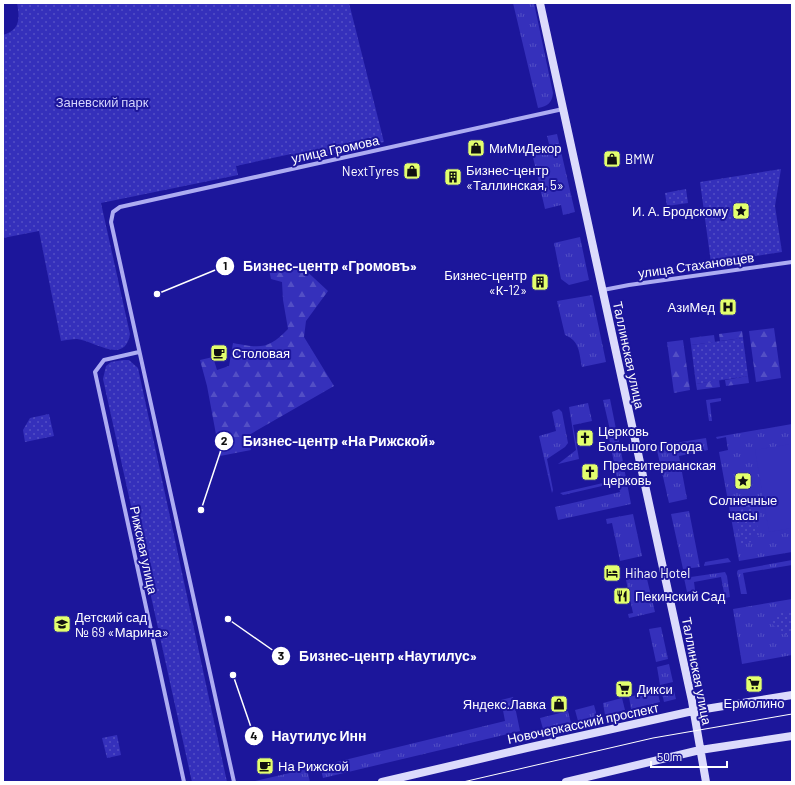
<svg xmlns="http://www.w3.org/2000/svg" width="795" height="785" font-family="Barlow,sans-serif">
<defs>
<pattern id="grass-tufts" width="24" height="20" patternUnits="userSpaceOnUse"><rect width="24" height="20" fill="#3530bb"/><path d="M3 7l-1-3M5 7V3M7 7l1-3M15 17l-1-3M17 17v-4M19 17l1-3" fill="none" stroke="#534fc5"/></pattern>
<pattern id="forest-firs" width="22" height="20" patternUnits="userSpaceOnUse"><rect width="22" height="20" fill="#3530bb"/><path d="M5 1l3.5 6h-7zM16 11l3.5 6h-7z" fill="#534fc5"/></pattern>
<pattern id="park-dots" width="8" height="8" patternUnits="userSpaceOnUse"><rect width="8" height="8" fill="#3530bb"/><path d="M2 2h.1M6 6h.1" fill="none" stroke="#534fc5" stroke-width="1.8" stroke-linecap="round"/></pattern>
</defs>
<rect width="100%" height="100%" fill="#1c169b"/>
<!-- grass -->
<path fill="url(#grass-tufts)" d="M513,3H534L553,93C552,103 548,106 538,108Z
M557,134L575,212L563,215L561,205L545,209L532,153L550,148L547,136Z
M580,237L589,280L569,285L561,279L554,243Z
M592,295L606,362L582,367C579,353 580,341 565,335L557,301Z
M721,398V401L710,403L712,421H709L706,400Z
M610,399L616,429L610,430L603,400Z
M588,403L592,421L573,425L579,459L558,464L576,450L569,407Z
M559,409L562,412L568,443L565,447L547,459L553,490L552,493L539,436L556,431L552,412Z
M792,424V552L739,561L719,452L728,450L726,437L717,439L716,437Z
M618,436L631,504L558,520L555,507L620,492L609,438Z
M706,438L708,450L679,456L687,499L669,503L656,446Z
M603,483L602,486L563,495L560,493Z
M689,511L700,567L683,569L671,514Z
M633,514L642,556L620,561L612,523L607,524L606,519Z
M728,558L731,562L704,566L705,562Z
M792,560V565L743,573L747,594H741L737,572L738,570Z
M725,572L727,576L730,597L725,598L721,577L694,582L695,590L687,592L684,578Z
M646,575L655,612L629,618L628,614L633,613L626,580Z
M792,599V655L742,664L733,609Z
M661,627L668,659L656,662L649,629Z
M669,664L673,682L660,685L657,667Z
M673,687L676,699L664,702L661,689Z
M657,690L660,702L631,709L629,697Z
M513,697L520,731L323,778L320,766L505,721L501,700Z
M622,698L625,710L605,715L603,703Z
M594,705L597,716L578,721L575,710Z
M568,711L571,723L543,729L540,718Z
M307,769L310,782H251Z"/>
<!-- forest -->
<path fill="url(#forest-firs)" d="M268,264L281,273L300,265L328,291L306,321L304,337L334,386L249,435L251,450L220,456L207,386L200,360L213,357L217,370L229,366L233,343C260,348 268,350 288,329L283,300L282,282L271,279Z
M774,328L781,378L756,382L749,331Z
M742,331L743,338L720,341L719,334Z
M714,335L715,342L691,345L690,338Z
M683,340L690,390L674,393L667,342Z
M748,376L749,383L726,386L725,380Z
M719,380L720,387L697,390L696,384Z"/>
<!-- park -->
<path fill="url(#park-dots)" d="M17,3H349L384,142L293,162L291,154L236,166L238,175L101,203L130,334C125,366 93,340 77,339C72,339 66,340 61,341L39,231L3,238V35C20,30 20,19 17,3Z
M781,169L775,206L782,252L711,263L700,182Z
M686,189L688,203L667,206L665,193Z
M743,338L748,376L696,384L691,345Z
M123,360H129L138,368L227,782H192L103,379L106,366L111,362Z
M49,414L54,436L25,442L23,430L30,418Z
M754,507L759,536L752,537V542L741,544L735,511Z
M783,612H792V637L782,633L769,621L775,615Z
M117,735L121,755L107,758L102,738Z"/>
<!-- garden -->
<path fill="#3530bb" d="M792,444V528L769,532L755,450Z"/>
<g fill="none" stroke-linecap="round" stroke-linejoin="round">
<!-- street -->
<path stroke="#adacf2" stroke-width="4" d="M603,290L629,285L792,262
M139,352L104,360L95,372L184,782
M234,782L111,222L113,212L120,207L563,109"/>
<!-- secondary -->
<path stroke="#dcdbfc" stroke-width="8" d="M540,3L692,701L706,782
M382,782L531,747L693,711L792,695
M566,782L700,750L792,736"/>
<!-- tram -->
<path stroke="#fff" stroke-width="1" d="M463,782L653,738L792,714"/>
</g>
<!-- icons -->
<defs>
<symbol id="shop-square" viewBox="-11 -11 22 22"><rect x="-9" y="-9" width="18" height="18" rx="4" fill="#e3ff6d" stroke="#1c169b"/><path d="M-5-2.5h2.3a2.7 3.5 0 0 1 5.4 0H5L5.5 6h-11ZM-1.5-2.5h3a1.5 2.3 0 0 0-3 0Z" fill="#111"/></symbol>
<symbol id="building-square" viewBox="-11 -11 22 22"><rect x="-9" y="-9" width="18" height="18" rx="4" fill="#e3ff6d" stroke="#1c169b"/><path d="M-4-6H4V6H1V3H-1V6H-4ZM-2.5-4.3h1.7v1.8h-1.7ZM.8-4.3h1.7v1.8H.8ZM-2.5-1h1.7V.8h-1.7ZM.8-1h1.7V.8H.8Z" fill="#111"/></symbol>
<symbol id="sight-square" viewBox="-11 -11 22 22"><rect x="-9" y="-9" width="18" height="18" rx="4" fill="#e3ff6d" stroke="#1c169b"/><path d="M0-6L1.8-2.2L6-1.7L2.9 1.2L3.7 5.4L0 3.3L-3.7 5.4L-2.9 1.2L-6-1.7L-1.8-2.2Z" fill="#111"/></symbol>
<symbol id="hospital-square" viewBox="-11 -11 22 22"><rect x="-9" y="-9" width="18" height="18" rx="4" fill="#e3ff6d" stroke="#1c169b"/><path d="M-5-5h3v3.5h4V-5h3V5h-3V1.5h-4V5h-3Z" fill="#111"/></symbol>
<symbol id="cafe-square" viewBox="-11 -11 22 22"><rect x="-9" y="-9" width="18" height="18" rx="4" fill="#e3ff6d" stroke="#1c169b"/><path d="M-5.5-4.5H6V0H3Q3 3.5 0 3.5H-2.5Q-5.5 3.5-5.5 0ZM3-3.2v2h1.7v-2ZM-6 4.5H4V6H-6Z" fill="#111"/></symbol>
<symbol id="church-square" viewBox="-11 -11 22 22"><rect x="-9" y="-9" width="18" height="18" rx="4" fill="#e3ff6d" stroke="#1c169b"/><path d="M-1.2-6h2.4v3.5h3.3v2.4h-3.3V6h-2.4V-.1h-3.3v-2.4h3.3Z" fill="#111"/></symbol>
<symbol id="hotel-square" viewBox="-11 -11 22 22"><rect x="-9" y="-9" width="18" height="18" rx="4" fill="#e3ff6d" stroke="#1c169b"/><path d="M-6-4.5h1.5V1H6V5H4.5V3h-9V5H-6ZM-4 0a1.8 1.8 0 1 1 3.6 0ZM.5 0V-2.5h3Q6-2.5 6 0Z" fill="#111"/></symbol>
<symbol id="restaurant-square" viewBox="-11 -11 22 22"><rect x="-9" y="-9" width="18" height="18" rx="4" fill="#e3ff6d" stroke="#1c169b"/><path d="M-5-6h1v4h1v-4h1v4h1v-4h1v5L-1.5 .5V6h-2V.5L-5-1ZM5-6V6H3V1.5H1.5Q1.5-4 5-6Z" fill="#111"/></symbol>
<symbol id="school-square" viewBox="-11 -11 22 22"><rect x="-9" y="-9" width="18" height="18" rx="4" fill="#e3ff6d" stroke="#1c169b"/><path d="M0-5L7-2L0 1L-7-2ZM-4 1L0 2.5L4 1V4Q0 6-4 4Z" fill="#111"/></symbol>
<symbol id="supermarket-square" viewBox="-11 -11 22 22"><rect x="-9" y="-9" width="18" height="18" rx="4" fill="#e3ff6d" stroke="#1c169b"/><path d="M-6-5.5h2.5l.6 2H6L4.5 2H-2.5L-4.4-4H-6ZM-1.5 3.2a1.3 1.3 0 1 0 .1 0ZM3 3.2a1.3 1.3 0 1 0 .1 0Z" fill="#111"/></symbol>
</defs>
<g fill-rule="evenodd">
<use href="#shop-square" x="466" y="138" width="20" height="20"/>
<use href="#shop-square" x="602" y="149" width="20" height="20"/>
<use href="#shop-square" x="402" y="161" width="20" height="20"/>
<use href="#building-square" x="443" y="167" width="20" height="20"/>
<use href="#sight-square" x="731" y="201" width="20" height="20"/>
<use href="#building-square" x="530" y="272" width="20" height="20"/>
<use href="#hospital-square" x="718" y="297" width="20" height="20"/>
<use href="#cafe-square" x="209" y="343" width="20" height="20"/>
<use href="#church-square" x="575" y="428" width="20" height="20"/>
<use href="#church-square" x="580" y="462" width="20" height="20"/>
<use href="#sight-square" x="733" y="471" width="20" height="20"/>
<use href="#hotel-square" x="602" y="563" width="20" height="20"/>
<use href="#restaurant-square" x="612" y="586" width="20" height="20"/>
<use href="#school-square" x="52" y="614" width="20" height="20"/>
<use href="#supermarket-square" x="744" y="674" width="20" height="20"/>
<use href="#supermarket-square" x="614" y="679" width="20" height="20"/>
<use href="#shop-square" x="549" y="694" width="20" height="20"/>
<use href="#cafe-square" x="255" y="756" width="20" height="20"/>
</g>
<g text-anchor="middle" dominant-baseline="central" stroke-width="4" stroke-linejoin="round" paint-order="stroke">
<!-- park labels -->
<g font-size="13" fill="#d4d3fd" stroke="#1c169b">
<text x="102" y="102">Заневский парк</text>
</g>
<!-- poi labels -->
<g font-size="13" fill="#fff" stroke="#1c169b" text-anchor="start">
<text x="489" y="148">МиМиДекор</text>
<text x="625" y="159">BMW</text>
<text x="466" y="170">Бизнес-центр<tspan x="466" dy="15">«Таллинская, 5»</tspan></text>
<text x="399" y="171" text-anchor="end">NextTyres</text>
<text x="728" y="211" text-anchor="end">И. А. Бродскому</text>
<text x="527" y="275" text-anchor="end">Бизнес-центр<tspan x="527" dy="15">«К-12»</tspan></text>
<text x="715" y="307" text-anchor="end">АзиМед</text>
<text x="232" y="353">Столовая</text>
<text x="598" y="431">Церковь<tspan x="598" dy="15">Большого Города</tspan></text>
<text x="603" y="465">Пресвитерианская<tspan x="603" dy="15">церковь</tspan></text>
<text x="743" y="500" text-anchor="middle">Солнечные<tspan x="743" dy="15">часы</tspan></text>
<text x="625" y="573">Hihao Hotel</text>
<text x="635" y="596">Пекинский Сад</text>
<text x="75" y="617">Детский сад<tspan x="75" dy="15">№ 69 «Марина»</tspan></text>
<text x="637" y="689">Дикси</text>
<text x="754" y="703" text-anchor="middle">Ермолино</text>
<text x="546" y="704" text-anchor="end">Яндекс.Лавка</text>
<text x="278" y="766">На Рижской</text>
</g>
<!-- street labels -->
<g font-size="13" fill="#fff" stroke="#1c169b">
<text transform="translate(335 149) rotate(-12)">улица Громова</text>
<text transform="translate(696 265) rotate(-8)">улица Стахановцев</text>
<text transform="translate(629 355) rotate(78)">Таллинская улица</text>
<text transform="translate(144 550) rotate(78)">Рижская улица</text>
<text transform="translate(697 671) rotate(79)">Таллинская улица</text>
<text transform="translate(583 723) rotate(-12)">Новочеркасский проспект</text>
</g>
</g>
<!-- callouts -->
<path fill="none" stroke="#fff" stroke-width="1.5" d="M157 294L225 266M201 510L224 441M228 619L281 656M233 675L254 736"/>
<g fill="#fff" stroke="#1c169b" stroke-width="1.5">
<circle cx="157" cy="294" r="4"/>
<circle cx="201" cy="510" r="4"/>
<circle cx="228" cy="619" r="4"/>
<circle cx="233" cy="675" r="4"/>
<circle cx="225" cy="266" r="10"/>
<circle cx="224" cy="441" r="10"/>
<circle cx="281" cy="656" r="10"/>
<circle cx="254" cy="736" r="10"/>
</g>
<g font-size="12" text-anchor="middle" font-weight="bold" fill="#111">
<text x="225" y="270">1</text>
<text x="224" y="445">2</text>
<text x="281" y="660">3</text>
<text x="254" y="740">4</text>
</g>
<g font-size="14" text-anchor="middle" font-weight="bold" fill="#fff" stroke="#1c169b" stroke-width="4" stroke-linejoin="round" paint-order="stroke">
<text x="330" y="271">Бизнес-центр «Громовъ»</text>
<text x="339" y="446">Бизнес-центр «На Рижской»</text>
<text x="388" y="661">Бизнес-центр «Наутилус»</text>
<text x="319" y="741">Наутилус Инн</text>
</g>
<!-- border -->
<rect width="795" height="785" fill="none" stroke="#ffffff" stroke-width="8"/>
<!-- scale -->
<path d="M651 761v6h76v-6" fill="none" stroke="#ffffff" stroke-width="2"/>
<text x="657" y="761" font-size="12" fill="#ffffff" stroke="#1c169b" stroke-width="3" paint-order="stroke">50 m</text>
</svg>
